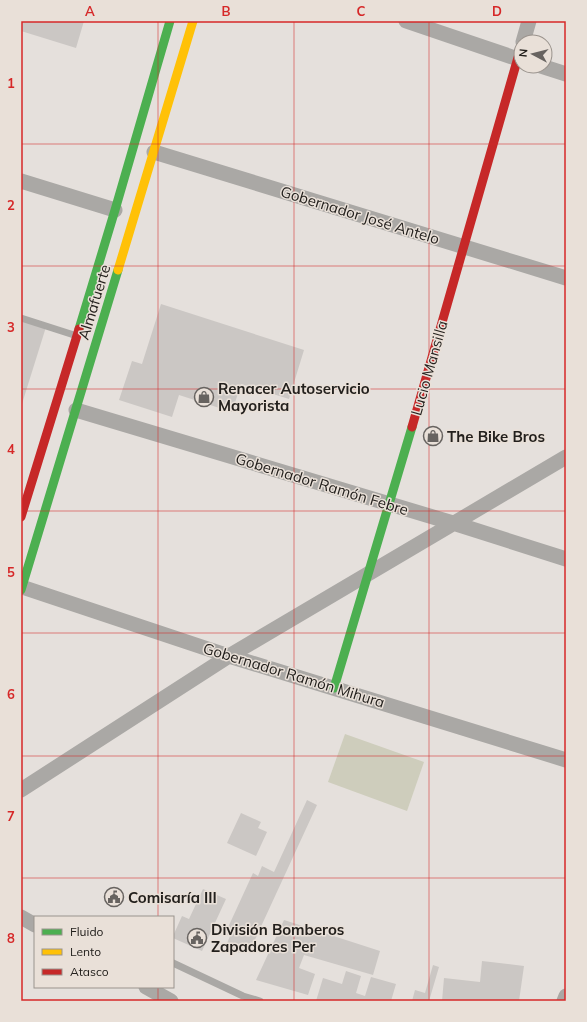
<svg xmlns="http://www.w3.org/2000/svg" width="587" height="1022" font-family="Mulish,sans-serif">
<rect width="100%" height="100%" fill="#e5e0dc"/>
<!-- green -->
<path fill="#cecdbc" d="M345,734L424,762L407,811L328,782Z"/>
<!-- building -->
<path fill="#cbc7c4" d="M21,21H84L76,48L21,31Z
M161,304L304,350L289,399L241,384L232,412L179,395L172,417L119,400L132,361L142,364Z
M21,320L46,327L21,407Z
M307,800L317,805L252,946L245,943L240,953L226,946L230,936L225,934L253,873L258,876L262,866L274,872Z
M241,813L261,822L258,828L267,832L256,856L227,843Z
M203,889L226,899L202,951L173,938V936L182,916L189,919Z
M284,920L380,951L373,975L304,955L299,968L315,974L308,995L256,980Z
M482,961L524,966L519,1001H442L444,978L480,982Z
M433,965L439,967L429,1001H412L415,990L425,993Z
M346,971L361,976L356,993L365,996L371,977L396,984L391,1001H316L323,978L342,984Z"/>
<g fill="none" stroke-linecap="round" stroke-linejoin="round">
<!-- lane -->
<path stroke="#aaa8a5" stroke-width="7" d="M21,318L74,335
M173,963L243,996L260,1001"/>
<!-- street -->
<path stroke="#aaa8a5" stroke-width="15" d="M406,21L521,60
M523,42L529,21
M541,66L566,74
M154,152L566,278
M21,181L115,210
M76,410L453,523L566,559
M22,587L229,656L566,760
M21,790L229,656L566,457
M21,917L35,925
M146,987L171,1001
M564,1001L566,996"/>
<!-- fast -->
<path stroke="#4caf50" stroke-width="9" d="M79,329L115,210L170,21
M21,590L118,270
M334,688L412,427"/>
<!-- slow -->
<path stroke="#ffc107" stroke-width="9" d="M118,270L193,21"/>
<!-- jam -->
<path stroke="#c62828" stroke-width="9" d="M412,427L521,47
M21,517L79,329"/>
</g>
<!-- grid -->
<path fill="none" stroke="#d62828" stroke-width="1" stroke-opacity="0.55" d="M158,21V917M294,21V1001M429,21V1001M21,144H566M21,266H566M21,389H566M21,511H566M21,633H566M21,756H566M21,878H566M158,987V1001"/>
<!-- icons -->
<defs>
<symbol id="shop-ring" viewBox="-11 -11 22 22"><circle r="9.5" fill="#e9e0d8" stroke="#676360" stroke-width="1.5"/><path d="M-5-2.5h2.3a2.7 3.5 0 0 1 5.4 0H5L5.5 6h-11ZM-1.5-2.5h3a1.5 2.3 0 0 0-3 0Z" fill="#676360"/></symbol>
<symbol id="civic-ring" viewBox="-11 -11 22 22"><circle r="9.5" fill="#e9e0d8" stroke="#676360" stroke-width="1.5"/><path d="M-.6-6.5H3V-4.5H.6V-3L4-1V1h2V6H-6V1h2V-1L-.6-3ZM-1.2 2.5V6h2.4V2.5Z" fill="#676360"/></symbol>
</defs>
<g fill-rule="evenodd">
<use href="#shop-ring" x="193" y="386" width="22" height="22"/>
<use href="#shop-ring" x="422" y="425" width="22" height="22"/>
<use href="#civic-ring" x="103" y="886" width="22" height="22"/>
<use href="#civic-ring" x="186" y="927" width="22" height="22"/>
</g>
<g text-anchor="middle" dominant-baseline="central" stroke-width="3" stroke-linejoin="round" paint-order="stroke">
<!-- street labels -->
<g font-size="15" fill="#23201d" stroke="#e9e0d8">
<text transform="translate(360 215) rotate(17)">Gobernador José Antelo</text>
<text transform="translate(94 302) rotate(-73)">Almafuerte</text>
<text transform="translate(429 368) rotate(-74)">Lucio Mansilla</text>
<text transform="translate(322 484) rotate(17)">Gobernador Ramón Febre</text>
<text transform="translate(294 675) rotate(17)">Gobernador Ramón Mihura</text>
</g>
<!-- poi labels -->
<g font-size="15" font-weight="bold" fill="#23201d" stroke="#e9e0d8" text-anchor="start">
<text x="218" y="388">Renacer Autoservicio<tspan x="218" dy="17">Mayorista</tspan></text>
<text x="447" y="436">The Bike Bros</text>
<text x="128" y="897">Comisaría III</text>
<text x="211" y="929">División Bomberos<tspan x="211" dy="17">Zapadores Per</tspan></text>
</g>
</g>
<!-- border -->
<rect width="587" height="1022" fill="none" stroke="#e9e0d8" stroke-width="44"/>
<!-- legend -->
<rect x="34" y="916" width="140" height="72" fill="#e9e0d8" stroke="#9a938d"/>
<rect x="42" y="929" width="20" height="6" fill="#4caf50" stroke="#9a938d"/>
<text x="70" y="936" font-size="12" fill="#23201d">Fluido</text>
<rect x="42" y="949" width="20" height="6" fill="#ffc107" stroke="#9a938d"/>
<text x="70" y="956" font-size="12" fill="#23201d">Lento</text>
<rect x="42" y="969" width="20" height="6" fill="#c62828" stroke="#9a938d"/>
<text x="70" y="976" font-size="12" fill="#23201d">Atasco</text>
<!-- north arrow -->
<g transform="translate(533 54) rotate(277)"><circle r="19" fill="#e9e0d8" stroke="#9a938d"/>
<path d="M0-3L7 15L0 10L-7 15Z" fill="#676360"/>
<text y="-6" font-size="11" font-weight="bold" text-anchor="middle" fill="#23201d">N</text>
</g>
<rect x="22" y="22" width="543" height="978" fill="none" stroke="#d62828" stroke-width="1.5"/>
<g font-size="13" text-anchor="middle" font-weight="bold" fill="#d62828">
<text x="90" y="16">A</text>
<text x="226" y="16">B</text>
<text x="361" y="16">C</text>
<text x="497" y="16">D</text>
<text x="11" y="88">1</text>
<text x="11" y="210">2</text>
<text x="11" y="332">3</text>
<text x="11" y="454">4</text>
<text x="11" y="577">5</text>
<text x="11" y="699">6</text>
<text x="11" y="821">7</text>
<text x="11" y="943">8</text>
</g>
</svg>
